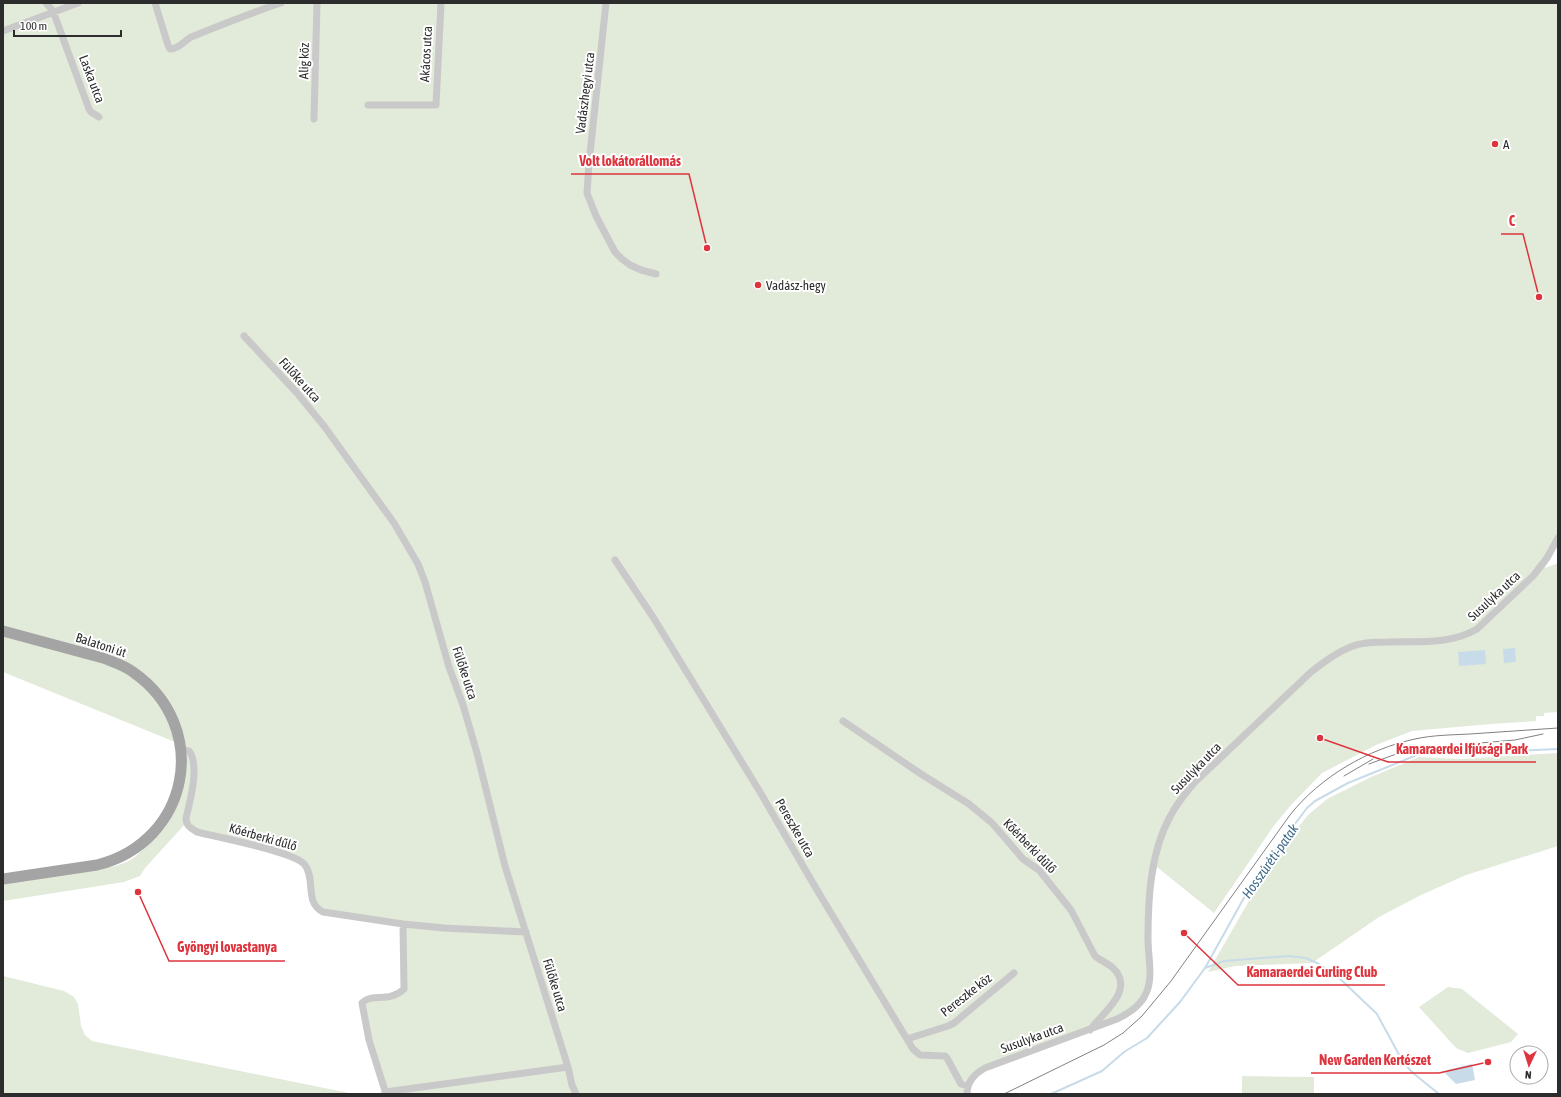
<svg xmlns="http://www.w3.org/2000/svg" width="1561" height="1097" font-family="'Asap Condensed',sans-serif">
<rect width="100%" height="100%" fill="#fff"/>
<!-- green -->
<path fill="#e2eada" d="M3,3H1558V543L1545,568L1558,563V712L1544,713V716H1536V721L1490,724L1412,731L1376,745L1322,773L1290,806L1273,827L1214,913L1157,867L1153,888L1146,982C1142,1000 1137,1004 1123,1015L979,1071L967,1094H370L385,1092L362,1003L404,989L403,925L317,909L303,862L197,832L186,823L145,868L140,876L124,882L3,901V883L116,866C121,864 128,862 132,859C137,856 140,852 144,848C177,822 184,796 186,755L190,753L180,744L3,672Z
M1558,753V846L1466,875L1421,895L1379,917L1312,963L1235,966L1208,972L1253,894L1295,831L1308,815L1327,799L1371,777L1419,757L1461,759Z
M3,976L64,991L74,997L78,1004L81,1026L85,1035L92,1041L354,1094H3Z
M1448,987L1462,989L1518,1034L1511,1042L1468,1053L1456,1048L1419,1007Z
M1242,1076L1314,1077V1094H1242Z"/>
<!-- water -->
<path fill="#c7dbe9" d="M1515,648L1516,662L1504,663L1503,649Z
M1485,650L1486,664L1459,666L1458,652Z
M1472,1064L1475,1080L1456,1084L1445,1073L1447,1070Z"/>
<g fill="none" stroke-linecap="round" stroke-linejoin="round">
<!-- stream -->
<path stroke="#c7dbe9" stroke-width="2" d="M1205,968L1224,961L1289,956L1306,958L1319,964L1335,974L1377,1014L1403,1062L1413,1073L1439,1094
M1051,1094L1102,1071L1124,1052L1147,1038L1180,1002L1205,968L1245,896L1282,841L1307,808L1315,801L1348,783L1417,755L1558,749"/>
<!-- street -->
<path stroke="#c9c9c9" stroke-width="7" d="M46,3L53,11L89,109L91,112L99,117
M155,3L168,45L170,49C179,49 184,41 191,37C221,25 250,13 281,3
M606,3L589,163L587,193L596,216L615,252L622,259L630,265L641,270L656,274
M3,31L78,3
M368,105H436L441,3
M314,119L317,3
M244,336L297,393L324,426L394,523L418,564L425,582L449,667L463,705L477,753L505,866L568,1067L572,1085L576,1094
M615,560L653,617L760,792L817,890L913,1049L920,1055L945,1056L947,1058L961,1084L968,1086
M843,721L921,774L969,804L992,823L1023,859L1039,870L1071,910L1095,956C1101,961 1108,963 1113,968C1136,990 1102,1013 1090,1030
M180,750L189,751C200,765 190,802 186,818C186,826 191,828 197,832C217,837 296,852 305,865C316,880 304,902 323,912L403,924L444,928L526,932
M907,1039L948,1026L954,1023L1014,973
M385,1092L568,1067
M386,1094L369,1040L362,1003C373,992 388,1004 404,989L403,924
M967,1094C967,1082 974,1074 985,1068L1117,1019C1130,1013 1142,1005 1147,991C1153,975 1148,956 1148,939C1148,899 1150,852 1171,815C1177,803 1186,793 1194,783L1311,672C1324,662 1337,652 1353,646C1363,642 1376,642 1387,642C1417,641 1450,645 1477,629L1533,576L1547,558L1558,538"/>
<!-- primary -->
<path stroke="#a4a4a4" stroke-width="11" d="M3,631L103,658C113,662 124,665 133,672C212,727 190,842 97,865L3,879"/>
<!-- tram -->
<path stroke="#818181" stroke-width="1" d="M1369,764L1399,753L1422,748L1515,740L1543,734
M1344,776L1373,759
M1004,1094L1104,1045L1123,1033L1142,1016L1171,981L1290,815C1320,777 1368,749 1415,739C1433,735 1451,735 1470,734C1499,732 1529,730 1558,728"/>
</g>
<!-- markers -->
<g fill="#dd343d" stroke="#fff" stroke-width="1.5">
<circle cx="1495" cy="144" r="4"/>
<circle cx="758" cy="285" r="4"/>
</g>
<g text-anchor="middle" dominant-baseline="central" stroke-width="4" stroke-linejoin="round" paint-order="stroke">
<!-- street labels -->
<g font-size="13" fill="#2c2c2c" stroke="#fff">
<text transform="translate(426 54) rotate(-87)">Akácos utca</text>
<text transform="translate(304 61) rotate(-89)">Alig köz</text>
<text transform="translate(92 79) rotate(69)">Laska utca</text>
<text transform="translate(585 93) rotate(-83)">Vadászhegyi utca</text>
<text transform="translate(300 380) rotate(48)">Fülőke utca</text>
<text transform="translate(1494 596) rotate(-43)">Susulyka utca</text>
<text transform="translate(101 645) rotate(18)">Balatoni út</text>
<text transform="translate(465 673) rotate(72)">Fülőke utca</text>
<text transform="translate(1196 768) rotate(-46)">Susulyka utca</text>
<text transform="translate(795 828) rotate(60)">Pereszke utca</text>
<text transform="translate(263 837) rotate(16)">Kőérberki dűlő</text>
<text transform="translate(1030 846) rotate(46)">Kőérberki dűlő</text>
<text transform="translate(555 985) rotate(73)">Fülőke utca</text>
<text transform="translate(966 995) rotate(-38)">Pereszke köz</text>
<text transform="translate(1032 1038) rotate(-20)">Susulyka utca</text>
</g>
<!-- poi labels -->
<g font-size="13" fill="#2c2c2c" stroke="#fff" text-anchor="start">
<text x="1503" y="144">A</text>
<text x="766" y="285">Vadász-hegy</text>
</g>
<!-- water labels -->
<g font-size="14" font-style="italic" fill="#3e6b8a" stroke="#fff">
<text transform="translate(1270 861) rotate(-55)">Hosszúréti-patak</text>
</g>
</g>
<!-- callouts -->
<path fill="none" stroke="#dd343d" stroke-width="1.5" d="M707 248L689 174H571M1539 297L1523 234H1501M1320 738L1388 762H1536M138 892L169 961H285M1184 933L1238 985H1385M1488 1062L1439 1073H1311"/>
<g fill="#dd343d" stroke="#fff" stroke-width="1.5">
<circle cx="707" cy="248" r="4"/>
<circle cx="1539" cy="297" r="4"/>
<circle cx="1320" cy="738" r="4"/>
<circle cx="138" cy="892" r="4"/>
<circle cx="1184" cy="933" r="4"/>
<circle cx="1488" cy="1062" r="4"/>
</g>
<g font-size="14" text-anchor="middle" font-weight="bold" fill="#dd343d" stroke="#fff" stroke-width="4" stroke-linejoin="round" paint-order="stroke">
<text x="630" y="166">Volt lokátorállomás</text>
<text x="1512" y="226">C</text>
<text x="1462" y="754">Kamaraerdei Ifjúsági Park</text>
<text x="227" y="952">Gyöngyi lovastanya</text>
<text x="1312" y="977">Kamaraerdei Curling Club</text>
<text x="1375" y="1065">New Garden Kertészet</text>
</g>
<!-- border -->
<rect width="1561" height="1097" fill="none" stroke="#2c2c2c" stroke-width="8"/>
<!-- north arrow -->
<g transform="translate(1529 1065) rotate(184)"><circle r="19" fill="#ffffff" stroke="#ababab"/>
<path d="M0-3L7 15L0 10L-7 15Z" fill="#dd343d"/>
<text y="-6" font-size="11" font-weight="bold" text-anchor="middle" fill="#2c2c2c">N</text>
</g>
<!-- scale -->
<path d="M14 30v6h107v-6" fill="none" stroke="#2c2c2c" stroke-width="2"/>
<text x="20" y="30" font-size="12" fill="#2c2c2c" stroke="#ffffff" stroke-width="3" paint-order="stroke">100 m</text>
</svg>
